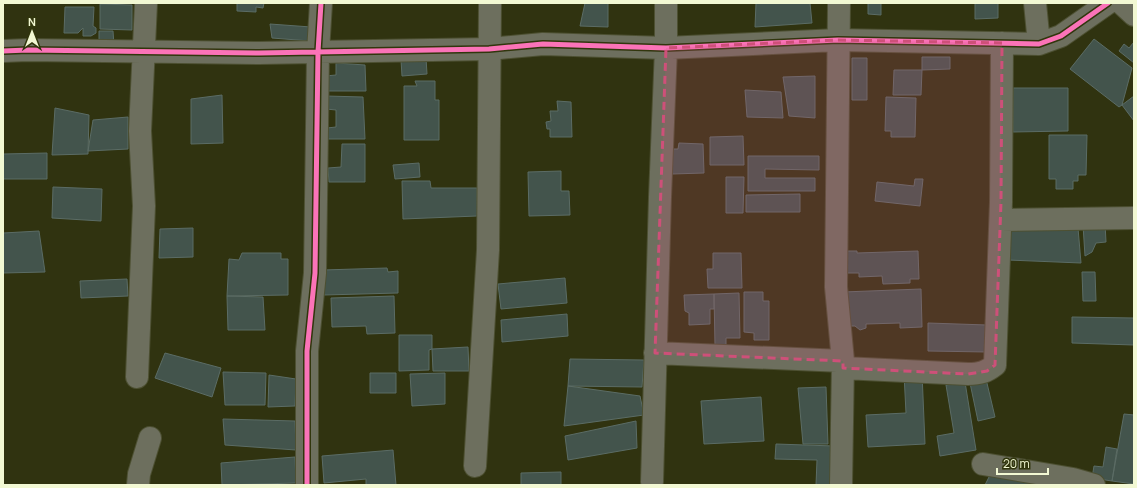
<svg xmlns="http://www.w3.org/2000/svg" width="1137" height="488" font-family="Manrope,sans-serif">
<rect width="100%" height="100%" fill="#303310"/>
<!-- building -->
<path fill="#43544c" stroke="#5b6c65" d="M237,3H264L263,8L256,7V12L237,11Z
M585,3H608V27L580,26Z
M756,3H810L812,23L755,27Z
M868,3H881V15L868,14Z
M975,3H998V18L975,19Z
M100,4L132,5V30L100,29Z
M65,7H94L93,26L96,28V33L91,36H83V28L78,33H64Z
M270,24L311,27L310,41L272,38Z
M99,31H113L114,45H99Z
M1094,39L1132,68L1122,105L1119,107L1070,69Z
M1134,42V63L1119,51L1124,44L1129,48Z
M922,57H950V69L922,70Z
M426,58L427,74L402,76L401,60Z
M852,58H867V100H852Z
M336,63L365,65L366,91H328L325,76L336,75Z
M894,70H922L921,95H893Z
M815,76V118L789,116L783,77Z
M415,81H435V100H439V140H404V86H417Z
M1013,88H1068V131L1013,132Z
M745,90L781,92L783,118L747,117Z
M222,95L223,143L191,144V99Z
M326,96L363,97L365,139H327V128L336,127V110L326,109Z
M1134,96V121L1122,105Z
M886,97L916,98L915,137H891V131H885Z
M557,101L571,102L572,137H550V129H547L546,122L551,121L550,111H558Z
M55,108L89,115L88,154L52,155Z
M128,117V149L88,151L93,120Z
M1049,135H1087L1086,175H1078V181H1073V189H1056V179H1049Z
M743,136L744,165H710V137Z
M679,143L703,144L704,173L672,174L671,149H678Z
M342,144H365V182H329L328,168L341,167Z
M47,153V179H3V154Z
M748,156H819V170L765,169V178H815V191H748Z
M419,163L420,177L395,179L393,165Z
M561,171V191H569L570,215L529,216L528,172Z
M726,177H744L743,213H726Z
M915,179H923L920,206L875,201L877,182L914,186Z
M402,181H430L431,188H477V216L403,219Z
M53,187L102,189L101,221L52,218Z
M800,194V212H746V195Z
M1105,223L1106,242L1096,243L1092,252L1085,256L1083,225Z
M193,228V257L159,258L160,229Z
M1078,228L1081,263L1008,260L1009,230Z
M39,231L45,272L3,273V233Z
M843,251H857V253L918,251L919,279H910V283L883,284L882,276L859,277V273H844Z
M242,253H281V259H288V295L227,296L229,259L239,260Z
M713,253H741L742,288H708L707,269H713Z
M387,268L388,272L398,271V293L324,295L323,270Z
M1082,272H1095L1096,301H1083Z
M565,278L567,303L501,309L498,284Z
M127,279L128,296L81,298L80,281Z
M921,289L922,327L900,328V323L866,324V328L860,330L855,326H847L843,292Z
M744,292H763V301H769V340H754V333L744,332Z
M739,293L740,338H726V346H715L714,294Z
M714,294V309H710V324L689,325V313L685,311L684,295Z
M227,296L263,297L265,330H228Z
M394,296L395,333L367,334L366,326L332,327L331,298Z
M567,314L568,336L502,342L501,320Z
M1072,317L1134,318V345L1072,343Z
M928,323L987,325V352L928,351Z
M399,335H432V349L429,350V370L399,371Z
M468,347L469,371H433L432,349Z
M165,353L221,368L212,397L155,378Z
M570,359L644,360L642,387L568,386Z
M223,372L266,373L265,405H225Z
M370,373H396V393H370Z
M445,373V404L412,406L410,374Z
M922,373L925,444L868,447L866,415L906,413L904,374Z
M269,375L296,379L295,406L268,407Z
M986,379L995,417L978,421L970,383Z
M965,382L976,450L940,456L937,436L954,433L946,385Z
M568,386L640,396L644,415L564,426Z
M826,387L828,444H803L798,388Z
M761,397L764,441L704,444L701,401Z
M1124,414L1134,415V484L1112,481Z
M223,419L295,421L296,450L225,445Z
M636,421L637,448L568,460L565,436Z
M776,444L834,446L833,485H816L817,460L775,459Z
M1106,447L1117,449L1112,481L1092,478L1094,466L1103,467Z
M393,450L396,485H366V479L324,483L322,456Z
M295,457L296,483L222,485L221,463Z
M561,472V485H521V473Z
M991,473L1033,481L1032,485H985Z"/>
<g fill="none" stroke-linecap="round" stroke-linejoin="round">
<defs>
<path id="minor" d="M839,3L836,287L843,361L841,485
M1035,3L1039,44
M1121,3L1134,15
M3,51L28,50L259,53L489,49L543,44L666,48L838,40L1039,44L1061,36L1108,3
M1001,220L1134,218
M655,353L843,361
M843,368L968,374C980,374 986,372 995,365L1001,202L1002,43
M137,377L144,206L140,131L146,3
M983,464L1073,479L1094,485
M475,466L488,250L490,3
M652,482L660,197L666,48V3
M138,485L139,474L150,438
M307,485V351L315,273L318,52L321,3"/>
</defs>
<!-- minor casing -->
<use href="#minor" stroke="#4d5032" stroke-width="24"/>
<!-- minor -->
<use href="#minor" stroke="#6d6f5e" stroke-width="22"/>
<defs>
<path id="cycleway" d="M3,51L28,50L259,53L489,49L543,44L666,48L838,40L1039,44L1061,36L1108,3
M307,485V351L315,273L318,52L321,3"/>
</defs>
<!-- cycleway casing -->
<use href="#cycleway" stroke="#31360d" stroke-width="8"/>
<!-- cycleway -->
<use href="#cycleway" stroke="#fb73b8" stroke-width="5"/>
</g>
<!-- marked area -->
<path fill="#ce5079" fill-opacity="0.2" stroke="#ce5079" stroke-width="3" stroke-dasharray="8 5" stroke-linejoin="round" d="M838,40L1002,43L1001,202L995,365L987,371L968,374L843,368V361L655,353L666,48Z"/>
<!-- border -->
<rect width="1137" height="488" fill="none" stroke="#f2f8d3" stroke-width="8"/>
<!-- north arrow -->
<g transform="translate(32 32)" stroke="#31360d" stroke-width="3" paint-order="stroke">
<path d="M0-3L7 15L0 10L-7 15Z" fill="#f2f8d3"/>
<text y="-6" font-size="11" font-weight="bold" text-anchor="middle" fill="#f2f8d3">N</text>
</g>
<!-- scale -->
<path d="M997 468v6h51v-6" fill="none" stroke="#f2f8d3" stroke-width="2"/>
<text x="1003" y="468" font-size="12" fill="#f2f8d3" stroke="#31360d" stroke-width="3" paint-order="stroke">20 m</text>
</svg>
